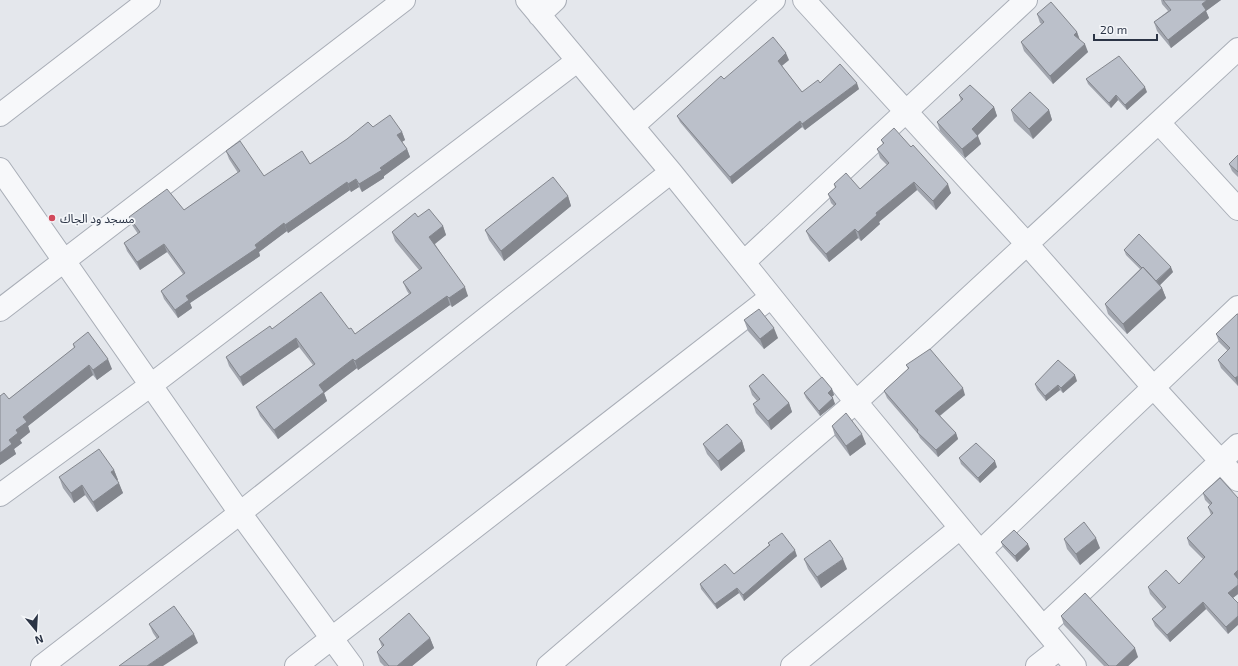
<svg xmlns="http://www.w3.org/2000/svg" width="1238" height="666" font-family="'Exo 2','Noto Sans Arabic',sans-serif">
<rect width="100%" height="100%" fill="#e4e7ec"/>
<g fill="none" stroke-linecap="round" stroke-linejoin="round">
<defs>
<path id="minor" d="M527,0L671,172L856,402L1075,666
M804,0L1027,244L1154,388L1238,480
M539,15L555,0
M0,115L149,0
M1160,124L1238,209
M633,126L774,0
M0,169L240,513L352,666
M744,262L1026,0
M0,310L404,0
M0,495L151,385L577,61
M981,551L1238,307
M1043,627L1238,445
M42,666L240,513L671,172
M296,666L771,297
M548,666L856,402L1238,49
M792,666L960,528
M1037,666L1060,648"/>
</defs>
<!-- minor casing -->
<use href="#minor" stroke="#a9aeb7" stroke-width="24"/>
<!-- minor -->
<use href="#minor" stroke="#f7f8fa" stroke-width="22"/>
</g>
<!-- wall -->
<path fill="#a1a5ae" d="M1161,0H1221L1206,11L1209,18L1171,48L1157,31L1154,22L1168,11L1162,4Z
M1037,14L1077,32L1080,40L1088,52L1053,84L1024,51L1021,42L1042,24L1040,23Z
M789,60L782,66L802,92L820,83L859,89L805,130L802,127L732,184L680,122L677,116L724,79Z
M1086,79L1147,92L1127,110L1118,100L1111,108L1088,84Z
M959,95L994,107L997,116L977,136L981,144L965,158L940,131L937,122L961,101Z
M1011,110H1049L1052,120L1033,139L1014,121Z
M373,127L402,132L405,140L402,142L407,149L410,157L384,176V178L362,192L359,187L351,192L350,190L288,233L287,231L259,252L260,256L190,303L192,308L178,318L164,299L161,291L183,274L167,252L140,270L127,251L124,243L138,234L132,225L129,217L184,210L238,173L229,159L226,151L264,176L310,164Z
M881,140L951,193L936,210L917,190L879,222L880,224L861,241L858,238L829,262L810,240L806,231L834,206L831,203L828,194L835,188L834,184L860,189L887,165L880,158L877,149L883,144Z
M1238,155V177L1232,171L1229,164Z
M568,196L571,206L504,261L489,240L485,230Z
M418,217L443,226L446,235L435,244L468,296L452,307L450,305L358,370L357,368L324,393L327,401L278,439L260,416L256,407L313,365L299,347L243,386L229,366L226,357L272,329H349L355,334L409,294L407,291L403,282L419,270L395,241L392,232Z
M1124,250L1173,272L1160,285L1162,288L1166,298L1127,334L1108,314L1105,304L1140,269L1126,255Z
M1238,314V386L1221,368L1218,360L1228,351L1219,342L1216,334Z
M744,320L778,338L764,349L748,331Z
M73,344L112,369L97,380L93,375L28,426L30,432L20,440L22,443L14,449L16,454L0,465V396L9,399L74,348Z
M906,365L965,395L940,416L956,433L958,439L938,457L920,438L918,434L887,398L884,391L908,369Z
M1077,381L1063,393L1060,390L1046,401L1037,390L1035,384Z
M749,386L789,403L792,412L771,430L756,413L753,404L757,401L752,395Z
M832,389L834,395L832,397L835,404L820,416L806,398L804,393Z
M832,426L866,444L850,456L835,436Z
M742,441L745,451L721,471L707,454L703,444Z
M959,458L997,467L980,483L961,464Z
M114,470L118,480H117L123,493L97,512L85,495L74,503L63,488L59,477Z
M1203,493L1238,498V594L1233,598L1228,634L1206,609L1170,642L1155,626L1152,619L1163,609L1150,594L1148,587L1179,584L1203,559L1189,545L1187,538L1211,515L1208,507L1210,505L1205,500Z
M1064,539L1100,548L1080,565L1067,549Z
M1001,542L1030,549L1017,562L1003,547Z
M768,543L797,556L744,601L739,593L717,609L701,589L700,584L734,574L769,545Z
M804,559L847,569L821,588L808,569Z
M1061,616L1138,657L1128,666H1104L1064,625Z
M149,624L198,643L157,639L153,633Z
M430,638L434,648L412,666H384L380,662L377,652L382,647L379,639Z"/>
<!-- shaded-wall -->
<path fill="#83868d" d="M1207,0H1221L1206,11L1209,18L1171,48L1168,40L1202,4Z
M1077,32L1080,41L1074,35Z
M1085,44L1088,52L1053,84L1050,76Z
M786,53L789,60L780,67L778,61Z
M857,83L859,89L805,130L802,124Z
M1145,87L1147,92L1127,110L1125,105Z
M1116,95L1118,100L1111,108L1109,103Z
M994,107L997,116L975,138L972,129Z
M1049,110L1052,120L1033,139L1029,129Z
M800,121L802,127L732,184L730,177Z
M402,132L405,140L400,143L397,135Z
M978,136L981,144L965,158L962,149Z
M407,149L410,157L384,176V178L362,192L359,184L380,168Z
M356,179L359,187L351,192L348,184Z
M347,182L350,190L288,233L285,225Z
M914,182L917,190L879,222L880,224L861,241L858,232L876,213Z
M948,184L951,193L936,210L933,201Z
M568,196L571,206L504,261L501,251Z
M284,223L287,231L259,252L260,256L190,303L192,308L178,318L175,310L186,296L255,245Z
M443,226L446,235L432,246L429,237Z
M855,229L858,238L829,262L826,254Z
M164,244L167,252L140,270L137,262Z
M1171,267L1173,272L1158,287L1156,282Z
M465,287L468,296L452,307L449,298Z
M1162,288L1166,298L1127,334L1123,324Z
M447,296L450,305L358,370L355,361Z
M774,328L778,338L764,349L760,339Z
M296,338L299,347L243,386L240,377Z
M108,359L112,369L97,380L93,370Z
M353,359L357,368L324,393L327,401L278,439L274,430L319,385Z
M89,365L93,375L28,426L30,432L20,440L22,443L14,449L16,454L0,465V453L9,440L23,417Z
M1075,375L1077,381L1063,393L1061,388Z
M1238,376V386L1235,378Z
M1058,385L1060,390L1046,401L1045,396Z
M963,388L965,395L938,417L935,411Z
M832,389L834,395L830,398L828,393Z
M833,398L835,404L820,416L819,411Z
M789,403L792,412L771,430L768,421Z
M956,433L958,439L938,457L936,450Z
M862,434L866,444L850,456L846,446Z
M742,441L745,451L721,471L718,461Z
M995,461L997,467L980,483L978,478Z
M114,470L118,480L115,482L111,472Z
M119,483L123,493L97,512L93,502Z
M82,485L85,495L74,503L71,493Z
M1096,538L1100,548L1080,565L1076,554Z
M1028,544L1030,549L1017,562L1015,556Z
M795,550L797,556L744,601L743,595Z
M843,559L847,569L821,588L817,577Z
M1238,570V580L1234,574Z
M1238,585V594L1230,600L1228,593Z
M737,588L739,593L717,609L715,604Z
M1203,602L1206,609L1170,642L1167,635Z
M1238,616V625L1228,634L1226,627Z
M194,634L198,643L163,666H147Z
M430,638L434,648L412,666H397Z
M1135,648L1138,657L1128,666H1116Z"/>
<!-- building -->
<path fill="#bbc0ca" stroke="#83868d" d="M1163,0H1207L1202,4L1206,10L1168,40L1154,22L1171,10Z
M1051,2L1077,32L1074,35L1085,44L1050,76L1021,42L1044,22L1037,14Z
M773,37L786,53L778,61L802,92L818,80L820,83L840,64L857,83L802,124L800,121L730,177L677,116L721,76L724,79Z
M1119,56L1145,87L1125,105L1116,95L1109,103L1086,79Z
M970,85L994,107L972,129L978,136L962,149L937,122L963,99L959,95Z
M1030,92L1049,110L1029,129L1011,110Z
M390,115L402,132L397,135L407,149L380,168L382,170L359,184L356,179L348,184L347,182L285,225L284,223L255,245L257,248L186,296L189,300L175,310L161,291L185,273L164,244L137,262L124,243L140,232L129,217L167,189L184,210L240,171L226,151L240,141L264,176L302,151L310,164L347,139L368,122L373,127Z
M894,128L911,147L913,145L948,184L933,201L914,182L876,213L877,215L858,232L855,229L826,254L806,231L836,204L828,194L836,187L834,184L846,173L860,189L889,163L877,149L884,143L881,140Z
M1238,155V172L1229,164Z
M553,177L568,196L501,251L485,230Z
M429,209L443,226L429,237L465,287L449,298L447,296L355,361L353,359L319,385L324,392L274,430L256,407L315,364L296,338L240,377L226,357L270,326L272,329L321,292L349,329L351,328L355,334L411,293L403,282L422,268L392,232L415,213L418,217Z
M1139,234L1171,267L1156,281L1143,267L1142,268L1124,250Z
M1143,267L1162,288L1123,324L1105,304Z
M759,309L774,328L760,339L744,320Z
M1237,314H1238V376L1235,378L1218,360L1230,348L1216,334Z
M88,332L108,359L93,370L89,365L23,417L27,422L16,430L18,433L9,440L12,444L0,453V396L4,393L9,399L75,347L73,344Z
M930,349L963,388L935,411L956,433L936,450L917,432L918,430L884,391L909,368L906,365Z
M1058,360L1075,375L1061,388L1058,385L1045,396L1035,384Z
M763,374L789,403L768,421L753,404L760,399L749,386Z
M822,377L832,389L828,393L833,398L819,411L804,393Z
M846,413L862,434L846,446L832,426Z
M727,424L742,441L718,461L703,444Z
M976,443L995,461L978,478L959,458Z
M99,449L114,470L111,472L119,483L93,502L82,485L71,493L59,477Z
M1220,478L1238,498V570L1234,574L1238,579V585L1228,593L1238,603V616L1226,627L1203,602L1167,635L1152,619L1166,607L1148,587L1166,570L1179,584L1205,557L1187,538L1213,513L1208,507L1212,503L1203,493Z
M1084,522L1096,538L1076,554L1064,539Z
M1014,530L1028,544L1015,556L1001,542Z
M782,533L795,550L743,595L737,588L715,604L700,584L725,564L734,574L770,545L768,543Z
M830,540L843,559L817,577L804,559Z
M1085,593L1135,648L1116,666H1109L1061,616Z
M174,606L194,634L147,666H119L159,637L149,624Z
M409,613L430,638L397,666H389L377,652L384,645L379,639Z"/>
<!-- markers -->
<circle fill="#d1495b" stroke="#f4f6f9" stroke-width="1.5" cx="52" cy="218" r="4"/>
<g text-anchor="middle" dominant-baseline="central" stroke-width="3.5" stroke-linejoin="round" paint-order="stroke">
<!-- poi labels -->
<g font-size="12" fill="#2b3445" stroke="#f4f6f9" text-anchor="start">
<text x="60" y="218">مسجد ود الجاك</text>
</g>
</g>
<!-- north arrow -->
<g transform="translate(36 630) rotate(162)" stroke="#f4f6f9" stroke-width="3" paint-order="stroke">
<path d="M0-3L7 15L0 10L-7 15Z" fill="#2b3445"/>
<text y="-6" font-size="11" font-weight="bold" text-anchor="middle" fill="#2b3445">N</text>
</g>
<!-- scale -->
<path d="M1094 34v6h63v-6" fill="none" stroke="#2b3445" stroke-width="2"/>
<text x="1100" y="34" font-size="12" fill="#2b3445" stroke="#f4f6f9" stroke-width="3" paint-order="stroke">20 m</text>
</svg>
